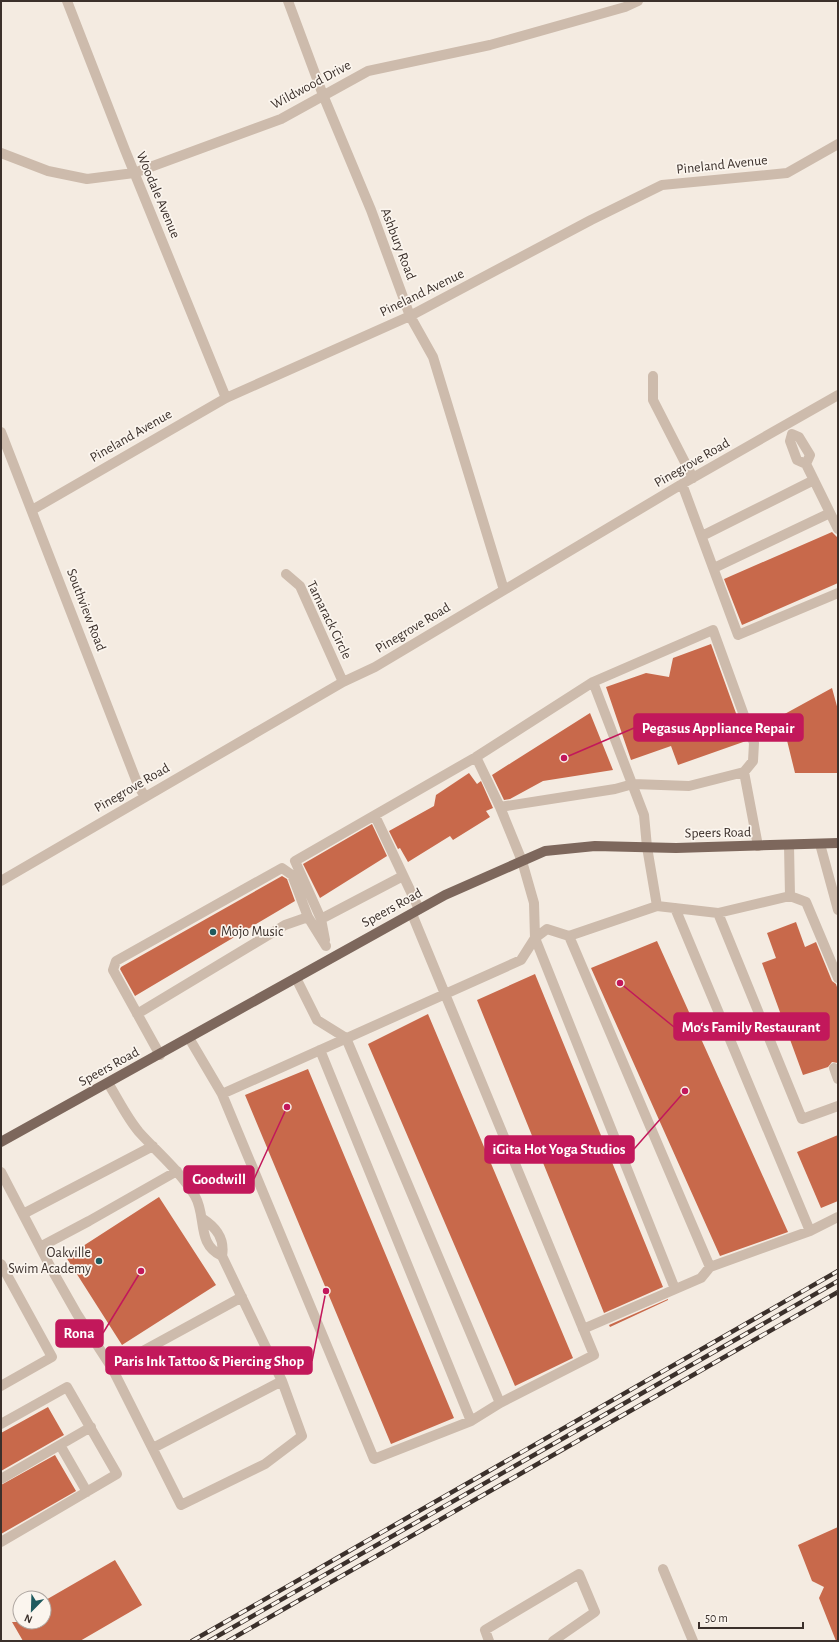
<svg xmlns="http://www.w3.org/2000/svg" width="839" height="1642" font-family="'Alegreya Sans',sans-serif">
<rect width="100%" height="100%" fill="#f4ebe1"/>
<!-- building -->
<path fill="#c8694b" d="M832,532L838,538V583L742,625L724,579Z
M711,644L746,741L678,765L671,746L631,760L606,687L646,673L669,677L673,658Z
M832,688L838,710V773H795L781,716Z
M590,713L613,770L543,781L510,799L504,800L492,775Z
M469,773L477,784L481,781L493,808L486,811L490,817L453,840L450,836L408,862L400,848L398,849L389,831L434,806L436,795Z
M372,824L387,856L320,898L303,864Z
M282,876L287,879L295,901L135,996L120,969L121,967Z
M796,922L805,947L816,942L832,981L836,984L838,990V1063L832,1062L828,1067L803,1075L762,963L776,958L767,933Z
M657,941L788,1232L720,1256L591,968Z
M535,974L663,1287L604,1313L477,1000Z
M428,1014L573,1358L515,1386L368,1044Z
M308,1069L454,1418L391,1444L245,1095Z
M838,1135V1201L821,1208L797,1152Z
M159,1197L216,1285L122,1345L66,1257Z
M668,1299V1300L610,1327L609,1325Z
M48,1407L64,1435L1,1471V1433Z
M55,1455L76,1491L1,1534V1485Z
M838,1527V1641H836L819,1598L824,1587L812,1581L798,1545Z
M115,1560L142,1605L80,1641H23L12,1622H44V1601Z"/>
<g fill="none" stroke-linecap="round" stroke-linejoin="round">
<!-- minor -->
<path stroke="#cdbbac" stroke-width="10" d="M67,1L125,150L226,398
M288,1L323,95L371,210L410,316L433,357L504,590
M1,153L48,171L87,179L134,173L281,119L368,71L490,45L625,7L638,1
M653,376V400L693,478
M1,432L138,785L145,797
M806,464L810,455L799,437L792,434L790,441L797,460L806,464L838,529
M682,484L738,635L838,593
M32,510L226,398L410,316L591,220L662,185L787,173L838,144
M702,536L814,480
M714,568L830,513
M286,574L300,586L343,682
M593,682L476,757L500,807L615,789L633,784L689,786L744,772L758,846
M500,807L522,861L534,903L535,938
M375,816L419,909
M820,844L838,910
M789,845L790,896L718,913L802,1119L838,1106
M1,881L343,682L375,667L682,484L838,395
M790,896L806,902L838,978
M657,906L718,913
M675,908L810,1231
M321,919L403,876
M569,936L657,906L647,847L644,815L593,682L713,630L754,743L753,761L744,772
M535,938L547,929L569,936L710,1267
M325,940L321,919L295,861L476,757
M296,978L317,1020L346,1038L500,1403L594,1355L412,914
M137,1014L285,925L308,917
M189,1038L222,1094L374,1459L471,1421L500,1403
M320,1050L471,1421
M160,1055L113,970L116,961L282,868L292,875L308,917L326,946
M834,1068L838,1079
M108,1083C118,1099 127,1118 139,1132C158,1153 180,1171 195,1196C207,1217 196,1244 222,1256
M222,1094L521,960L535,938L675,1289
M1,1172L52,1270L77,1314L112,1368L181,1505L265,1464L302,1436L282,1381L222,1256C225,1239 217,1228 203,1219
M23,1214L153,1146
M40,1247L89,1221L177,1171
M1,1264L52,1357L1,1386
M583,1329L701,1278L710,1267L810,1231L838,1217
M112,1368L242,1297
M1,1424L67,1387L117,1474L1,1542
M60,1445L87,1492
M153,1448L282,1381
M1,1479L91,1427
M663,1569L693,1641
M489,1641L485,1630L579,1574L595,1612L553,1641"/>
<!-- major -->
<path stroke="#7d675c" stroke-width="10" d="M1,1142L445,895L545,851L595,846L676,848L838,843"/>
<defs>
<path id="rail" d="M192,1641L838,1271
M209,1641L838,1281
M228,1641L838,1292"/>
</defs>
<!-- rail casing -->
<use href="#rail" stroke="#3b302b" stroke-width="4.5"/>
<!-- rail -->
<use href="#rail" stroke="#fbf5ee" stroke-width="3" stroke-dasharray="9" stroke-linecap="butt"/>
</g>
<!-- markers -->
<g fill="#1f5a5e" stroke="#fbf5ee" stroke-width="1.5">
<circle cx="213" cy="932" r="4"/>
<circle cx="99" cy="1261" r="4"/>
</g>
<g text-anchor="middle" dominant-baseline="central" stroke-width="3.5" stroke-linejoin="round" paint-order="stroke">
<!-- street labels -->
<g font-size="14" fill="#3b302b" stroke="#fbf5ee">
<text transform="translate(311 85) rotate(-28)">Wildwood Drive</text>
<text transform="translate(722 165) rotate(-6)">Pineland Avenue</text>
<text transform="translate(158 195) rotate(67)">Woodale Avenue</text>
<text transform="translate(398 244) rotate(69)">Ashbury Road</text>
<text transform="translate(422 293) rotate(-26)">Pineland Avenue</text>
<text transform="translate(131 436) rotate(-30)">Pineland Avenue</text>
<text transform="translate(692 463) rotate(-30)">Pinegrove Road</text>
<text transform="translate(86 610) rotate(69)">Southview Road</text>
<text transform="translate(329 620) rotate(64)">Tamarack Circle</text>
<text transform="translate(413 628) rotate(-31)">Pinegrove Road</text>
<text transform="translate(132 788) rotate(-30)">Pinegrove Road</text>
<text transform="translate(718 833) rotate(-1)">Speers Road</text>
<text transform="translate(392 908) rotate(-29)">Speers Road</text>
<text transform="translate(109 1067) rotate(-29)">Speers Road</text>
</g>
<!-- poi labels -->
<g font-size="14" fill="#3b302b" stroke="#fbf5ee" text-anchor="start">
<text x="221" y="932">Mojo Music</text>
<text x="91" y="1253" text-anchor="end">Oakville<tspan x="91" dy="16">Swim Academy</tspan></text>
</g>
</g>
<!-- callouts -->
<path fill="none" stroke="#c2185b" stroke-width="1.5" d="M564 758L634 728M620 983L674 1027M685 1091L634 1149M287 1107L254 1179M141 1271L103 1333M326 1291L312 1361"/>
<g fill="#c2185b" stroke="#fbf5ee" stroke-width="1.5">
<circle cx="564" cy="758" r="4"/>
<circle cx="620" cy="983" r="4"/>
<circle cx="685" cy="1091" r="4"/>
<circle cx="287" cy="1107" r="4"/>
<circle cx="141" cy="1271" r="4"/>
<circle cx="326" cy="1291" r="4"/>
</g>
<g fill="#c2185b" stroke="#c2185b" stroke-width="1.5">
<rect x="634" y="714" width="169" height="27" rx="4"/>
<rect x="674" y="1013" width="155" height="27" rx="4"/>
<rect x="485" y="1136" width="149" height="27" rx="4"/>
<rect x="184" y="1166" width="70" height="27" rx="4"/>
<rect x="56" y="1320" width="47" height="27" rx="4"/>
<rect x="106" y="1347" width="206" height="27" rx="4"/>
</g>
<g font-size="15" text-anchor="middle" font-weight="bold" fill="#fff">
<text x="718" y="733">Pegasus Appliance Repair</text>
<text x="751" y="1032">Mo‘s Family Restaurant</text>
<text x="559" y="1154">iGita Hot Yoga Studios</text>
<text x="219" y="1184">Goodwill</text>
<text x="79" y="1338">Rona</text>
<text x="209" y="1366">Paris Ink Tattoo &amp; Piercing Shop</text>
</g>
<!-- border -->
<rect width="839" height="1642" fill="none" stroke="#3b302b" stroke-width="4"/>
<!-- north arrow -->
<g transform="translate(32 1610) rotate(203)"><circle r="19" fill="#fbf5ee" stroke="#aea6a0"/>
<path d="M0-3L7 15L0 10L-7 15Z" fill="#1f5a5e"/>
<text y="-6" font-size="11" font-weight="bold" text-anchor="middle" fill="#3b302b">N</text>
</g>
<!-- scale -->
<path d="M699 1622v6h104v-6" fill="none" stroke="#3b302b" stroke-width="2"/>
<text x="705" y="1622" font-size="12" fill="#3b302b" stroke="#fbf5ee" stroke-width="3" paint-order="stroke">50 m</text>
</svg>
